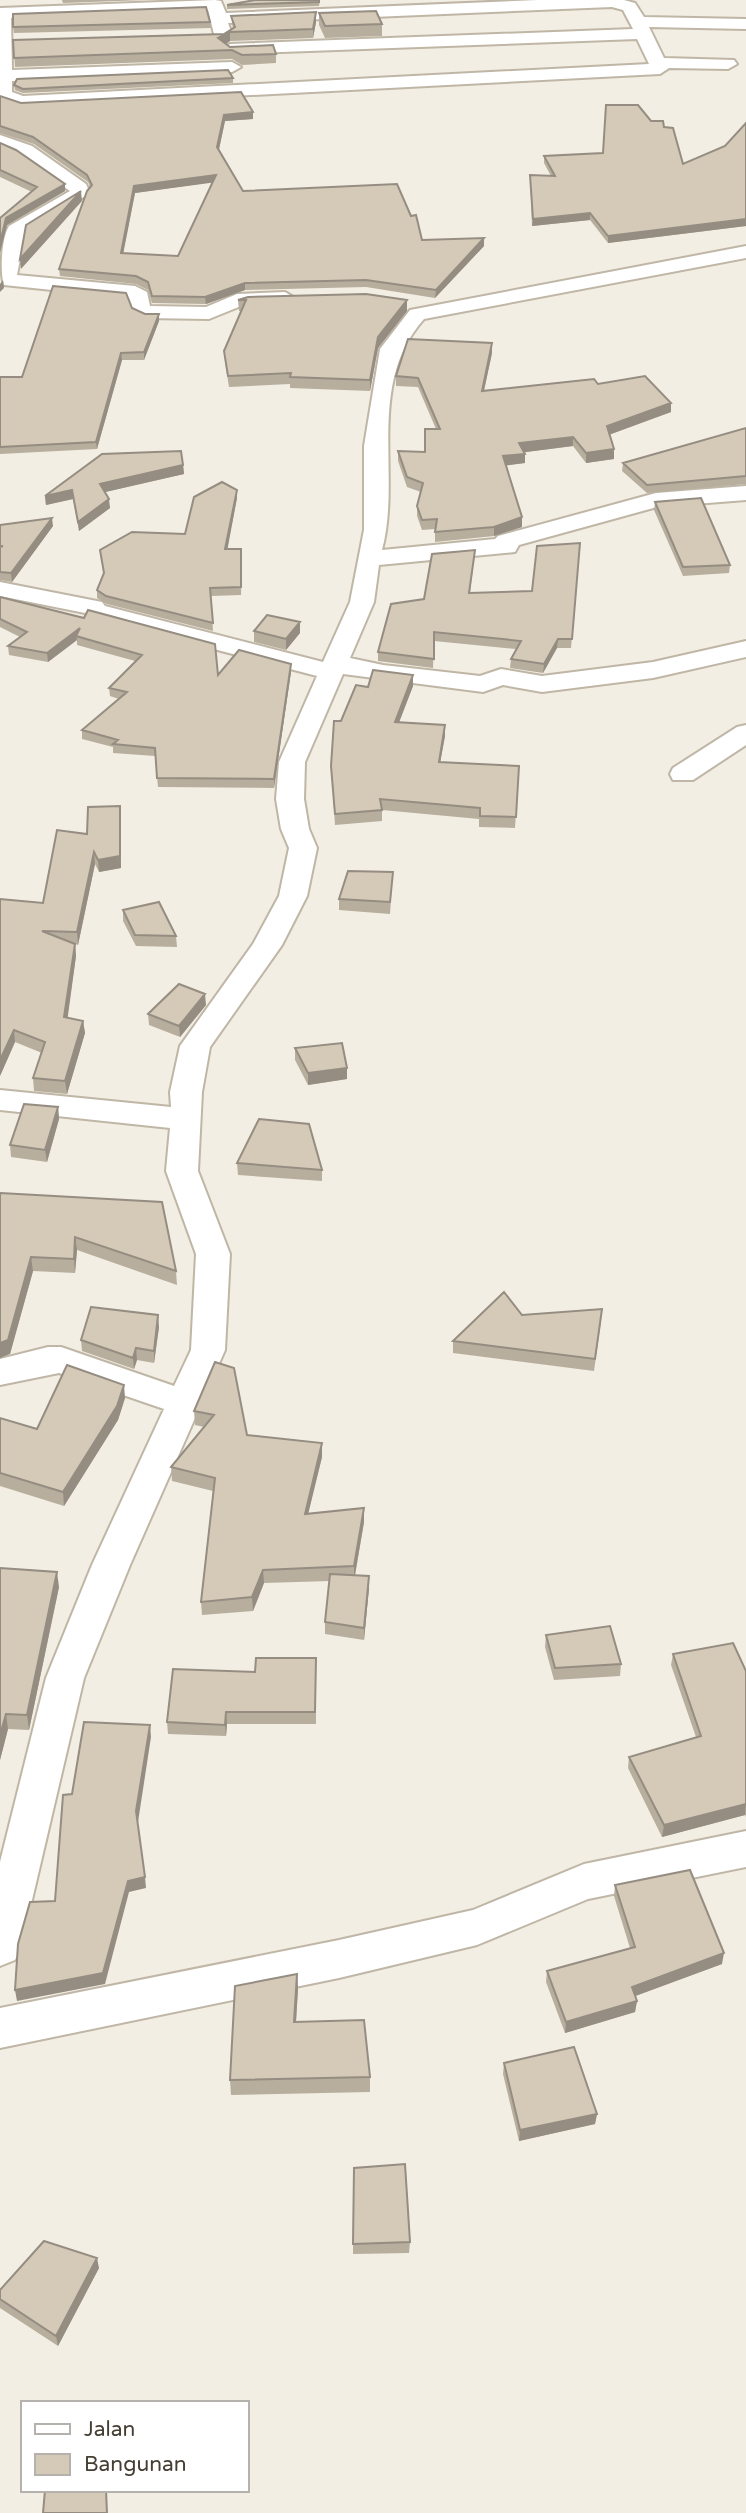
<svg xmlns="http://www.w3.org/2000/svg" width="746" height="2513" font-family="'Varela Round',sans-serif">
<rect width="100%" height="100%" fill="#f3eee3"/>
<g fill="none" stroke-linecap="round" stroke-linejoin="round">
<defs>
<path id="minor" d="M215,0L221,1L226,13L537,0H624L635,3L644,17L746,19V29L649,27L664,58L734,60L737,64L728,69L669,68L660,74L21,107L0,100V8ZM612,7L623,10L633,29L230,44L221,49L230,54L637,39L649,64L23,96L12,92V81L232,72L241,67L232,62L12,70L11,18L208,10L214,34L223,39L232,34L228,23Z
M0,135L32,146L86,184L90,193L25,233L17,275L135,286L147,292L150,306L206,307L237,294L285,292L295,298L285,304L241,306L209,319L145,318L133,313L129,298L4,285C0,273 1,239 9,226L70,191L18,154L0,147Z
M746,246V258L424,319C365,385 402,476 382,550L495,539L498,536L656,493L746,486V500L657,507L519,545L515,552L379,565L374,602L350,658L383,665L480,676L501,669L542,676L653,662L746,641V657L653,678L542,692L503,685L483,692L343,674L305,762L304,799L309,829L317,848L307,896L282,945L210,1047L202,1092L198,1171L230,1254L225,1350L130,1565L84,1678L21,1947L15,1960L0,1966V1862L46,1678L92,1565L164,1409L59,1373L0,1385V1359L48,1347H61L174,1386L191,1350L196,1254L166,1171L170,1128L0,1110V1090L171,1107L170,1092L180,1046L253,944L279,896L289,848L281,829L276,799L279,762L317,676L87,616L85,613L0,596V582L102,602L105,606L323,662L350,602L364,530V446L380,349L410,310Z
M746,725V745L693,780H673L670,774L673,768L737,727Z
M746,1831V1867L588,1899L477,1945L339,1978L0,2048V2008L339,1940L473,1910L584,1864Z"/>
</defs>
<!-- minor casing -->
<use href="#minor" stroke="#bfb6a6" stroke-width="4"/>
<!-- minor -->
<use href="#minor" fill="#fff" fill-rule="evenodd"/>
</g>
<!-- wall -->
<path fill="#b7ae9e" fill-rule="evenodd" d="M62,0H145L63,3Z
M320,0L319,6L227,9V5Z
M316,12V22L313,38L230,41L226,44L230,47L276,54V63L242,65L232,59L15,67L13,40L224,34L233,29L231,16Z
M319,13L382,24V36L325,38L319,25Z
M210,22L211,28L14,33L13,27Z
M233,78V83L23,93L15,90L14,85Z
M0,96L21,103L253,112V119L225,121L219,149L243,191L422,240L484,238V246L435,298L366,287L245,290L206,304L152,303L148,290L136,284L60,276L59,269L90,187L88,182L34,144L0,133ZM213,182L178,256L123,253L135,193Z
M651,121L664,127L683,164L725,146L746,123V226L608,243L590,220L532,226L530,175L551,176L544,163V156L603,153Z
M0,143L65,184V191L7,225L0,253V218L32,192L0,177Z
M238,300H407V311L378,348L370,391L290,388V384L229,387L225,362L224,351L242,311H239Z
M132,308L159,321L144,360H122L97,449L0,454V377H22Z
M492,353L484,390L598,384L671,412L610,434L614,459L586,463L573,446L524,452L525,463L506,465L522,527L494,536L435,542V529L422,530L417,516V506L421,492L407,487L398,461V451L425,452L436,429L418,387L396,386V376Z
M746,428V484L647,493L622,471L623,463Z
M183,465L184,474L105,492L110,508L79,531L73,499L46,505L45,496Z
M237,498L227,549L242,557L241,595L211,596L213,631L107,604L97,598V590L104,574L100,550L185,534Z
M655,502L730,565L729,573L683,576L654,510Z
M0,525L53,526L12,582L0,580Z
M580,543L571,648H557L543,673L510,668L511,659L516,649L434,641L433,668L378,661V652L424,599L475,550L470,593L532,591Z
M0,597L218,675L291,672L274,788L158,787L155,756L113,753V747L82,739V730L119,699L110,696L109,688L135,661L77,645V640L48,662L9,655L8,646L20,637L0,627Z
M254,631L300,633L286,650L254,642Z
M413,686L399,722L445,736L440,763L519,766L515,828L479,827V819L382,810V821L335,825L331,766L341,721L368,687Z
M121,818V868L99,872L95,864L78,945L75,944L76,956L67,1018L83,1021L85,1033L67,1094L34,1091L33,1078L42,1053L15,1042L0,1076L43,903L87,834Z
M392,884L390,914L339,910V899Z
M123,910L176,936L177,947L136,946L123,921Z
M206,1005L180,1037L149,1025L148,1014Z
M295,1048L347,1068V1079L308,1085L295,1060Z
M58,1107L59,1119L47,1162L11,1157L10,1145Z
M237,1163L322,1170V1181L238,1175Z
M0,1193L176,1271L177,1285L77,1250L75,1273L33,1271L10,1354Z
M522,1315L601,1321L594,1371L453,1353V1341Z
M159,1327L154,1363L137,1360L134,1369L82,1351L81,1340Z
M215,1362L247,1435L322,1457L308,1513L364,1522L355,1576L369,1588L364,1640L325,1634V1622L330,1581L264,1583L253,1611L202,1615L201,1602L213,1491L172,1481L171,1467L204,1427L195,1425L194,1411Z
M125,1398L118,1420L64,1506L0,1486V1418L37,1429Z
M0,1568L59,1587L29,1730L8,1729L0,1760Z
M546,1635L621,1664L620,1676L554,1680L545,1647Z
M673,1654L746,1671V1817L745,1815L662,1837L628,1768L629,1757L696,1737L671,1665Z
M316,1658V1724H227L226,1736L168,1734L167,1722L255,1672Z
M615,1885L722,1964L635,1996L637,2001L635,2012L565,2033L546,1982L547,1971L630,1948L614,1896Z
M297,1974L298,1989L296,2022L370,2077V2092L231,2095L230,2080Z
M504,2063L597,2114L595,2124L519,2141L503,2074Z
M354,2168L410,2242L409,2253L353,2254Z
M99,2268L58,2346L0,2308V2290Z"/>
<!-- shaded-wall -->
<path fill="#958d81" d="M316,12V22L313,38V29Z
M230,32V41L219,48L218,38Z
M253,112V119L225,121L218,154L217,147L224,115Z
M216,175L217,182L135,193L122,260L121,253L134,186Z
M65,184V191L7,225L0,253V243L6,218Z
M81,191L82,201L21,269L20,259Z
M590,213V220L532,226L533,219Z
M746,219V226L608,243V236Z
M484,238V246L435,298L436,290Z
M3,280L4,288L0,292V284Z
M245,283V290L206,304L205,297Z
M407,300V311L378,348L370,391V380L378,337Z
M159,314V321L144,360V352Z
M492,343V353L482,400V391Z
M121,353L122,360L97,449L96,442Z
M671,403V412L606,436L607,426Z
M573,437V446L519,453V443Z
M614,449V459L586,463V453Z
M525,454V463L502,466L503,456Z
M183,465L184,474L101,493L100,484Z
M72,490L73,499L46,505L45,496Z
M237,490V498L226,557L225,549Z
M109,499L110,508L79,531L78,522Z
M522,517V527L494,536V527Z
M52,518L53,526L12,582L11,573Z
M300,622V633L286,650V639Z
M80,628L76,636L77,640L48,662L47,653Z
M558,639L557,648L543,673L544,664Z
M291,664V672L274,788V779Z
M413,675V686L395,733V722Z
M445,725V736L438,774L439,762Z
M120,806L121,868L99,872L98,860Z
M94,852L95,864L78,945L77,932Z
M75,944L76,956L66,1030L64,1017Z
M205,994L206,1005L180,1037L179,1026Z
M83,1021L85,1033L67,1094L65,1081Z
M14,1030L15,1042L0,1076V1060Z
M347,1068V1079L308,1085V1073Z
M58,1107L59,1119L47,1162L45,1150Z
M75,1237L77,1250L75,1273L74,1259Z
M31,1257L33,1271L10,1354L0,1358V1343Z
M158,1315L159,1327L154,1363V1351Z
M136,1348L137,1360L134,1369L133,1358Z
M124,1385L125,1398L118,1420L64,1506L63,1492Z
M322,1443V1457L305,1527V1514Z
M364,1508V1522L354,1580V1566Z
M263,1570L264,1583L253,1611L252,1597Z
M57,1572L59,1587L29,1730L27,1715Z
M369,1576V1588L364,1640V1628Z
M226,1712L227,1724L226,1736L225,1725Z
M6,1714L8,1729L0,1760V1735Z
M150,1725L151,1737L138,1822L136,1811Z
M746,1804L745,1815L662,1837L664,1825Z
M145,1877L146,1888L129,1892L105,1984L17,2001L15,1990L128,1881Z
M724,1953L722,1964L630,1998L632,1987Z
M297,1974L298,1989L295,2037L294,2022Z
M637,2001L635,2012L565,2033L566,2022Z
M597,2114L595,2124L519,2141L520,2130Z
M97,2258L99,2268L58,2346L56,2336Z"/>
<!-- building -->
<path fill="#d5cab8" stroke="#958d81" stroke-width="2" fill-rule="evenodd" d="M255,0H319V2L227,5Z
M206,7L210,22L13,27V14Z
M376,11L382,24L325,26L319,13Z
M316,12L313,29L230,32L218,38L230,47L273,45L276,54L242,55L232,50L14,58L13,40L224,34L235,27L231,16Z
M228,70L233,78L23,89L14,85L17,79Z
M241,92L253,112L224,115L217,147L243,191L397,184L411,216L416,215L422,240L484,238L436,290L366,280L245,283L205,297L152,296L148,282L136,276L59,269L87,191L92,185L87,175L33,137L0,126V96L21,103ZM216,175L178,256L121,253L134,186Z
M606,105H638L651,121H663L664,127L673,128L683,164L725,146L746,123V219L608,236L590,213L533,219L530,175L555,176L544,156L603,153Z
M0,143L16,150L65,184L6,218L0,243V218L37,187L0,170Z
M81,191L20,259L26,225Z
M53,286L126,293L132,308L145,314H159L144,352L121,353L96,442L0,447V377H22Z
M366,294L407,300L378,337L370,380L290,377L291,373L228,376L224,351L246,300H238L248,297Z
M408,339L492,343L482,391L594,379L598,384L645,376L671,403L607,426L614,449L586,453L573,437L519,443L525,454L503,456L522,517L494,527L435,532L437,519L422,520L417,506L423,483L407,477L398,451L425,452V429H440L418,378L396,376Z
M746,428V476L647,485L623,463Z
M181,451L183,465L100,484L109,499L78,522L72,490L45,496L102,454Z
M222,482L237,490L225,549H241V587L210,588L213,623L106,596L97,590L104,573L100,550L132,532L185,534L194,497Z
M701,498L730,565L683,567L655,502Z
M52,518L11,573L0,572V547L3,546H0V525Z
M580,543L572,639H558L544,664L511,659L521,641L434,632V659L378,652L391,604L424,599L432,554L475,550L469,593L532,591L537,546Z
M0,597L84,618L88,610L215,644L218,675L239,650L291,664L274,779L157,778L155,748L113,744L118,740L82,730L127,692L109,688L142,655L76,636L80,628L47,653L8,646L27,632L0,619Z
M267,615L300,622L286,639L254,631Z
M373,670L413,675L395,722L445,725L439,762L519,766L516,817L480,816V808L380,799L382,810L335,814L331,766L334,721H341L356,685L368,687Z
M120,806V856L98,860L94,852L77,932L42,931L75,944L64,1017L83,1021L65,1081L33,1078L45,1042L14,1030L0,1060V899L43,903L57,830L87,834L88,807Z
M348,871L393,872L390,902L339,899Z
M159,902L176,936L135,935L123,910Z
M179,984L205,994L179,1026L148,1014Z
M342,1043L347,1068L308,1073L295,1048Z
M24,1104L58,1107L45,1150L10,1145Z
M259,1119L309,1124L322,1170L237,1163Z
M0,1193L162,1202L176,1271L75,1237L74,1259L31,1257L8,1340L0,1343Z
M504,1292L522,1315L602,1309L595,1359L453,1341Z
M91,1307L158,1315L154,1351L136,1348L133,1358L81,1340Z
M215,1362L234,1368L247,1435L322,1443L305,1514L364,1508L354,1566L263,1570L252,1597L201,1602L215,1478L171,1467L214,1415L194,1411Z
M67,1365L124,1385L117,1406L63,1492L0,1473V1418L37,1429Z
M0,1568L57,1572L27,1715L6,1714L0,1735Z
M330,1574L369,1576L364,1628L325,1622Z
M610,1626L621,1664L555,1668L546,1635Z
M733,1643L746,1671V1804L664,1825L629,1757L701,1736L673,1654Z
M256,1658H316L315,1712H226L225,1725L167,1722L173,1669L255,1672Z
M84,1722L150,1725L136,1811L145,1877L128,1881L103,1973L15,1990L18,1944L30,1902L55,1901L63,1795L72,1794Z
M690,1870L724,1953L632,1987L637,2001L566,2022L547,1971L635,1947L615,1885Z
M297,1974L294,2022L364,2020L370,2077L230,2080L235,1986Z
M574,2047L597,2114L520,2130L504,2063Z
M405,2164L410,2242L353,2244L354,2168Z
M44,2241L97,2258L56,2336L0,2299V2290Z
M45,2490H106L107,2513H43Z"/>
<!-- legend -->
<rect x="21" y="2401" width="228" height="91" fill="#ffffff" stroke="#b5b2ad" stroke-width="2"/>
<rect x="35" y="2424" width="35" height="10" fill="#ffffff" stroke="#b5b2ad" stroke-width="2"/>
<text x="84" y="2436" font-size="21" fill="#453e33">Jalan</text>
<rect x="35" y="2454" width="35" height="21" fill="#d5cab8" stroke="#b5b2ad" stroke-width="2"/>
<text x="84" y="2471" font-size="21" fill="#453e33">Bangunan</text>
</svg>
